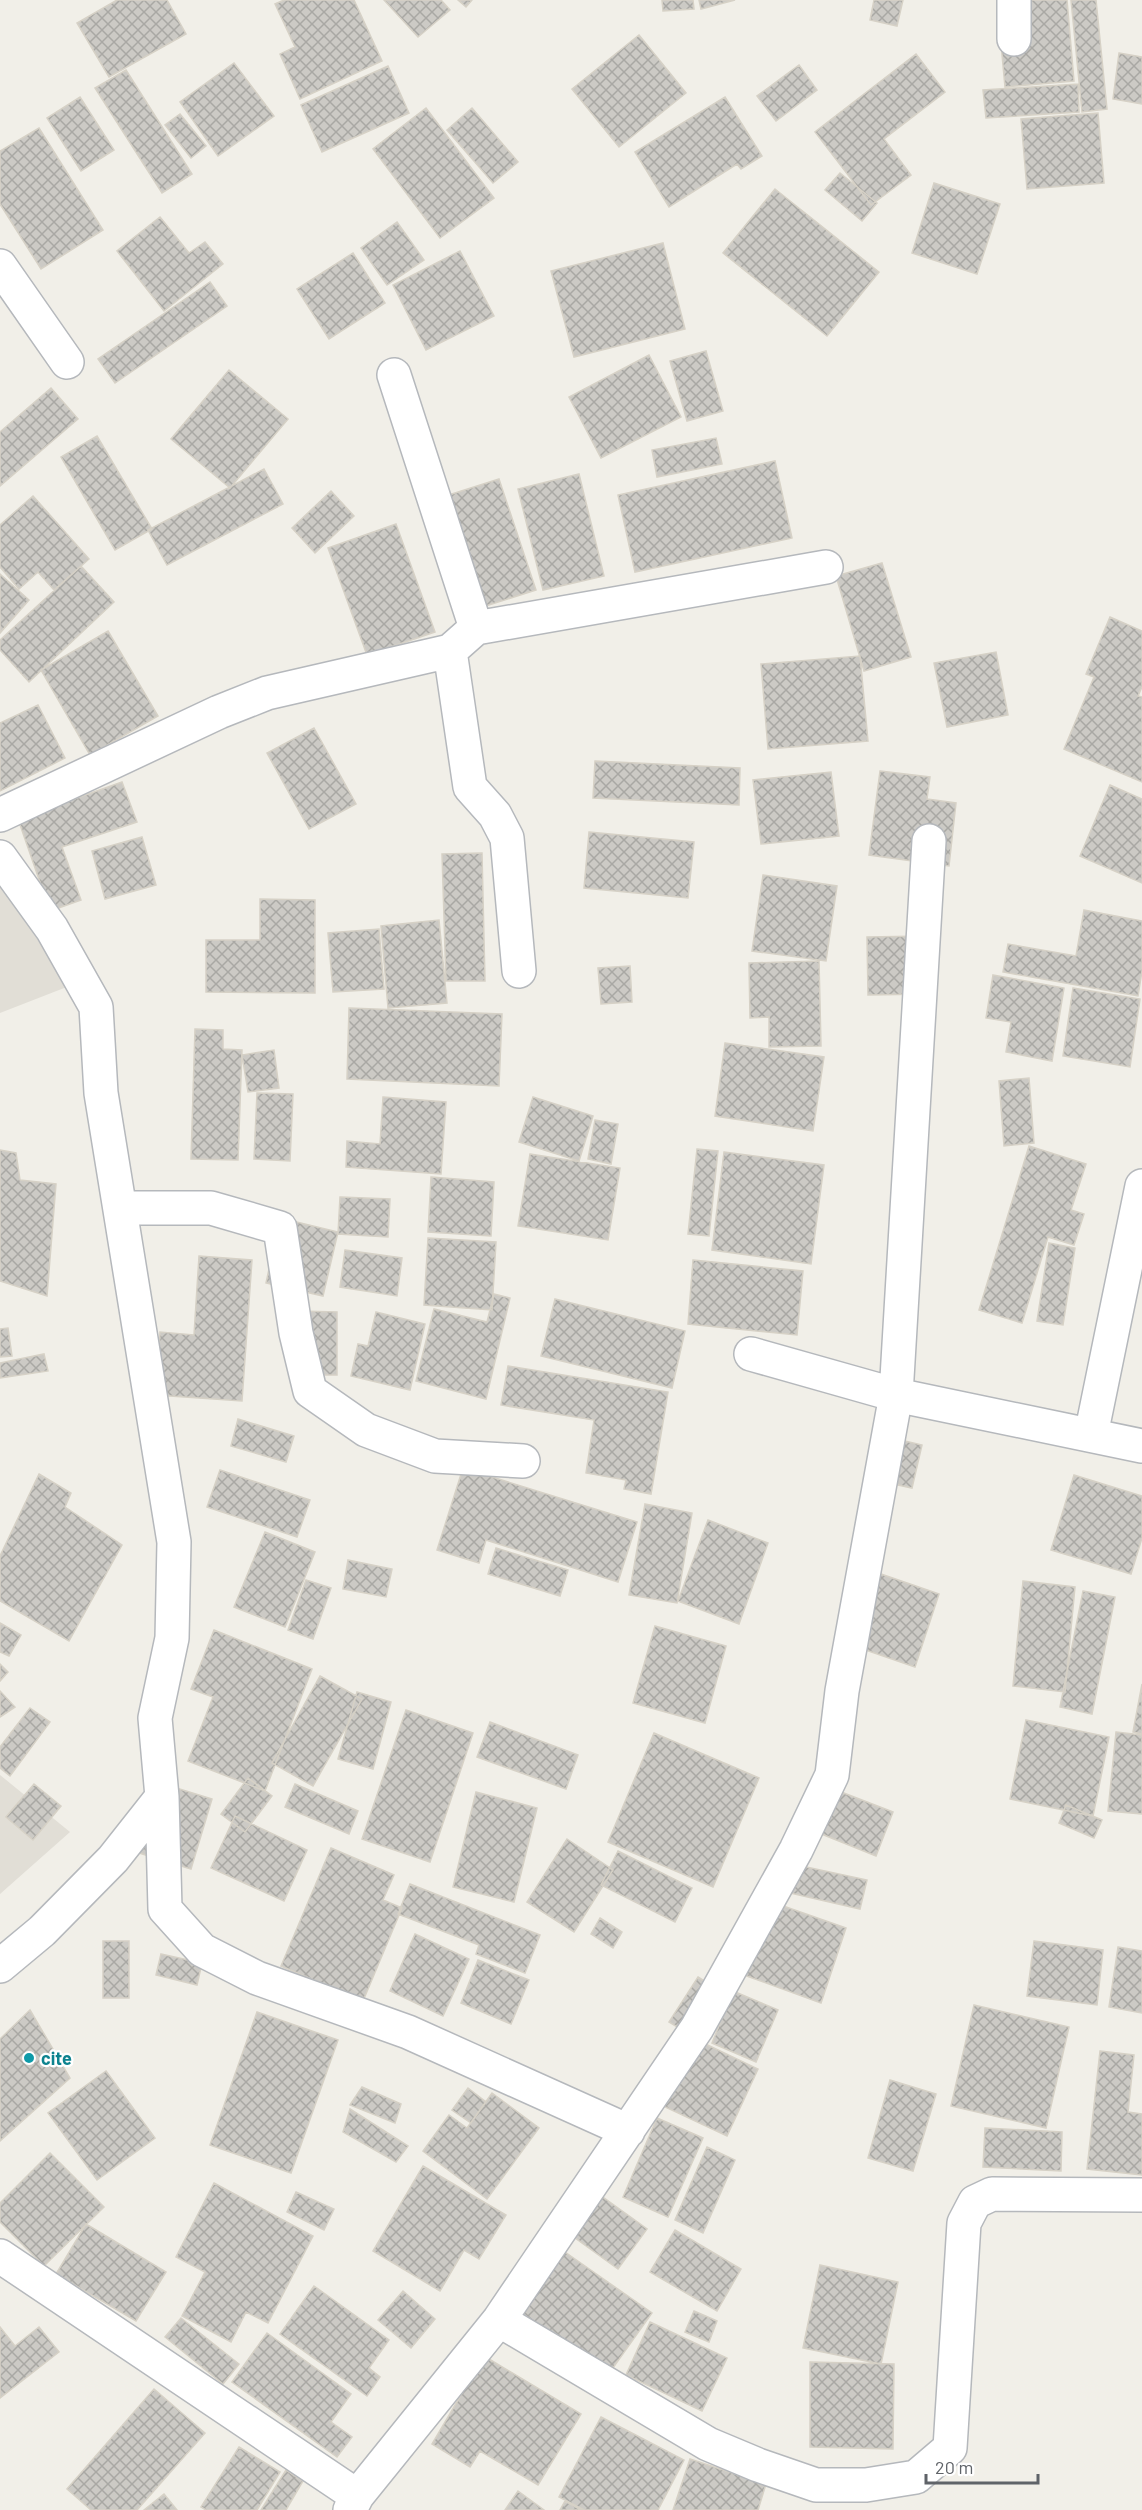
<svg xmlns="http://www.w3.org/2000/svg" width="1142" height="2510" font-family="Barlow,sans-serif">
<defs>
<pattern id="building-cross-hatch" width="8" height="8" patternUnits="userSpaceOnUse" patternTransform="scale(1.5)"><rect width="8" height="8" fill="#cccac5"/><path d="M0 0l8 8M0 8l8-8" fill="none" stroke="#a9a8a4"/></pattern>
</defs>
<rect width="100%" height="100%" fill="#f1efe8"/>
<!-- education -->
<path fill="#e1ded6" d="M0,853L77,983L0,1013Z
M0,1775L70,1832L0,1894Z"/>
<!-- building -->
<path fill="url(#building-cross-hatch)" stroke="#d6d1c6" stroke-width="1.5" d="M117,0H167L186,34L109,77L77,23Z
M284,0H354L382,61L300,99L280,54L295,47L275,4Z
M384,0H441L450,10L418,37Z
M458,0H472L466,7Z
M662,0H693L694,9L663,11Z
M699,0H735L701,9Z
M874,0H903L897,26L870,20Z
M997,0H1067L1074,81L1005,87Z
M1071,0H1096L1107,109L1082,112Z
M639,35L686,93L619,147L572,89Z
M1119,53L1142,57V104L1113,99Z
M916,54L945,92L884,139L911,175L871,205L815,132Z
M234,63L274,116L218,156L180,102Z
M799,65L817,90L776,121L757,96Z
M388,66L409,113L322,152L301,105Z
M126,70L192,174L162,193L95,88Z
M1078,84L1079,112L986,118L983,90Z
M80,97L114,150L81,171L47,118Z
M725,97L762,156L741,169L737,164L669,207L635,152Z
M426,108L494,198L440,238L373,149Z
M472,108L518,162L493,183L447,130Z
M1098,113L1104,183L1027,189L1021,119Z
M180,114L206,146L191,158L165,125Z
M39,128L103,230L41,269L0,204V151Z
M840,173L877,203L862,221L825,190Z
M934,183L1000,204L977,274L912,253Z
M775,189L879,272L827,336L723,253Z
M160,217L189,253L205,242L223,264L164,311L117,251Z
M397,222L424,260L387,285L361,248Z
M663,243L685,329L574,357L551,271Z
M460,251L494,316L426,350L393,285Z
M353,253L385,303L329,339L297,289Z
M210,282L227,306L115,383L98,359Z
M706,351L723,411L687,421L670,361Z
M649,355L681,417L601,458L569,397Z
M229,370L288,419L230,488L171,439Z
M51,388L78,419L0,486V432Z
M97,436L152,529L115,550L61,457Z
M716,438L722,464L657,477L652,450Z
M775,461L792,538L635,572L618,495Z
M264,469L283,504L167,565L148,530Z
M579,474L604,576L543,590L518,489Z
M499,479L536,590L470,611L433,500Z
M331,491L354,516L315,553L292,528Z
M33,496L89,559L54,590L38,572L19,589L0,567V525Z
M396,524L435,632L367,655L328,548Z
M882,563L911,657L864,671L836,576Z
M81,566L114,602L29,682L0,650V640Z
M0,574L29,600L0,633Z
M1110,617L1142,631V687L1138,696L1142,697V782L1064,749L1094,677L1086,674Z
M108,631L158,716L90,755L41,670Z
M996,652L1008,715L947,727L934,663Z
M860,656L868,741L768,749L761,664Z
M38,705L65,758L0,791V723Z
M314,728L356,804L309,829L267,753Z
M595,761L740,768L739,805L593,798Z
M880,771L930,777L927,799L956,803L949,866L869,855Z
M831,772L839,836L761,844L753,780Z
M122,782L137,822L62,847L81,900L50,911L18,819Z
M1110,785L1142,799V883L1080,856Z
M589,832L694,842L688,898L584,888Z
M142,837L156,885L105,899L92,851Z
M482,853L485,981H446L442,854Z
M763,875L837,886L826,961L752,951Z
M260,899L315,900V993L206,992V940H260Z
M1084,910L1142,921V971L1138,996L1003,972L1008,944L1076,956Z
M439,920L447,1003L388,1008L381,926Z
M379,929L384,989L333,992L328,933Z
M926,936L927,994L868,995L867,937Z
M819,961L821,1046L769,1047V1017L750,1018L749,963Z
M630,966L632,1002L601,1004L598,968Z
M993,975L1064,988L1052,1061L1006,1052L1011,1022L986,1018Z
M1073,988L1140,999L1130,1067L1063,1056Z
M349,1008L502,1014L499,1086L347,1079Z
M195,1029L223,1030V1049L242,1050L238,1160L191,1159Z
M725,1043L824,1057L813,1131L715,1116Z
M274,1050L279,1088L248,1092L242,1055Z
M1029,1078L1034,1143L1004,1146L999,1081Z
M257,1093L293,1094L290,1161L254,1159Z
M383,1097L446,1102L441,1174L346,1167L347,1141L380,1144Z
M533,1097L593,1116L579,1161L519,1142Z
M595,1120L618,1124L611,1164L588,1159Z
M1029,1146L1086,1164L1071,1210L1084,1214L1074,1245L1048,1237L1022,1323L979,1310Z
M697,1149L718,1151L709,1236L688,1234Z
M0,1150L16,1153L20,1180L56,1184L47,1296L0,1281Z
M724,1152L824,1165L811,1264L712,1250Z
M530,1154L620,1168L608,1240L518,1226Z
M431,1177L494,1182L491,1236L428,1232Z
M340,1197L390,1199L388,1237L338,1234Z
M280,1218L338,1232L323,1296L266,1283Z
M428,1238L496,1242L492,1310L424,1305Z
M1049,1243L1075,1248L1063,1325L1037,1321Z
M345,1250L402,1258L397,1296L340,1287Z
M199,1256L252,1260L242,1401L156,1395L160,1332L194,1335Z
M693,1260L803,1271L797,1335L688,1324Z
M494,1294L510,1298L486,1399L416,1381L434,1309L487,1322Z
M555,1299L685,1331L672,1388L541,1356Z
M298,1311L337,1312V1375H298Z
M376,1312L425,1324L410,1390L351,1376L358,1344L368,1346Z
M8,1328L12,1356L0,1357V1329Z
M44,1354L48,1371L0,1378V1363Z
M508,1366L668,1392L651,1494L624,1489L626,1480L586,1473L594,1420L501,1405Z
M238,1419L294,1436L286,1462L231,1446Z
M888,1437L922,1445L912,1488L879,1481Z
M463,1468L637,1522L618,1582L486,1540L479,1563L437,1550Z
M220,1470L310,1500L297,1537L207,1507Z
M39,1474L71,1493L65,1507L122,1545L69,1641L0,1601V1556Z
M1074,1475L1142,1496V1538L1131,1574L1051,1550Z
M645,1504L692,1513L677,1603L629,1595Z
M708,1520L768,1543L739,1624L678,1601Z
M265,1532L315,1552L285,1627L234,1607Z
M496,1548L568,1570L560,1596L488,1574Z
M348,1560L392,1569L386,1597L343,1589Z
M881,1574L939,1594L915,1667L857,1647Z
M306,1580L331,1588L313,1639L288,1630Z
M1023,1581L1075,1587L1065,1692L1013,1686Z
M1083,1591L1115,1597L1092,1714L1060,1707Z
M0,1623L21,1635L9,1656L0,1652Z
M655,1626L726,1646L705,1723L633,1703Z
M214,1630L312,1669L265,1791L188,1761L213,1697L191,1689Z
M0,1664L8,1672L0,1681Z
M320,1676L362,1699L313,1786L272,1763Z
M1142,1684V1734L1133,1732Z
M0,1691L15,1707L0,1717Z
M357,1692L391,1702L373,1769L338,1759Z
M30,1708L50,1722L10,1776L0,1768V1747Z
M406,1710L473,1733L430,1862L362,1839Z
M1026,1720L1109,1737L1093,1816L1010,1799Z
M490,1722L578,1755L566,1789L477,1757Z
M1116,1732L1142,1735V1814L1108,1811Z
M654,1733L759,1778L713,1887L608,1842Z
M248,1778L272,1796L245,1832L221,1814Z
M160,1783L212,1799L191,1869L139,1853Z
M34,1784L61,1806L33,1840L6,1817Z
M295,1784L358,1811L349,1834L285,1807Z
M836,1790L893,1812L876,1856L819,1833Z
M476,1792L537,1808L514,1902L453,1887Z
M1066,1805L1102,1820L1094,1838L1059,1823Z
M235,1816L307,1850L284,1901L211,1868Z
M567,1839L613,1870L574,1932L527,1902Z
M331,1848L394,1875L383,1900L402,1908L363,2001L281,1966Z
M618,1851L692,1888L675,1922L601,1885Z
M797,1865L867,1880L860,1909L790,1893Z
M410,1884L540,1935L525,1973L476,1954L479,1945L398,1914Z
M769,1901L846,1928L821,2003L744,1975Z
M600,1918L622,1932L613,1948L591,1934Z
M415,1934L469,1959L443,2016L390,1991Z
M103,1941H129V1998H103Z
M1034,1941L1103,1950L1097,2005L1027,1996Z
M1118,1947L1142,1951V2013L1109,2007Z
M161,1954L202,1963L197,1985L156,1975Z
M478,1960L529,1980L511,2024L461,2003Z
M698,1977L731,1998L702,2042L669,2022Z
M733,1991L778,2010L756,2062L712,2043Z
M974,2005L1069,2027L1046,2128L951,2106Z
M30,2010L70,2078L0,2141V2039Z
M257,2012L338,2040L291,2173L210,2145Z
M695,2039L758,2069L727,2136L663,2106Z
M1100,2051L1134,2055L1128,2112L1142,2114V2175L1087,2169Z
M106,2071L155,2138L97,2180L48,2113Z
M890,2080L936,2094L913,2171L868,2158Z
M362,2087L401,2104L395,2123L350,2105Z
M468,2088L486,2102L471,2123L452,2110Z
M492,2093L539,2128L487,2199L423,2151L449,2115L467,2128Z
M350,2109L408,2146L396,2162L343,2132Z
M657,2118L703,2138L668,2217L623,2197Z
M985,2128L1062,2132L1061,2171L983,2167Z
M707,2147L735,2160L703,2233L675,2220Z
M50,2153L104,2207L44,2266L0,2222V2203Z
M423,2166L506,2215L479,2259L464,2250L440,2291L373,2251Z
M214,2183L313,2236L268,2323L246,2312L231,2342L182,2316L205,2272L176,2257Z
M589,2187L647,2229L618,2269L560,2227Z
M296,2192L334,2209L324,2230L287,2212Z
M86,2224L166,2272L136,2321L56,2274Z
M675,2230L741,2269L717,2311L650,2272Z
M555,2245L652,2313L603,2382L589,2361L512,2306Z
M820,2265L898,2282L881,2364L803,2348Z
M314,2286L389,2340L369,2368L380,2377L367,2396L280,2334Z
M403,2291L435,2319L411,2348L378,2320Z
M694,2311L717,2321L709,2342L685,2332Z
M181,2318L239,2364L223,2384L165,2337Z
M650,2322L727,2358L702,2411L626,2375Z
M0,2327L15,2346L39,2327L59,2352L0,2398Z
M267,2333L351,2394L331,2422L352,2437L337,2457L232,2382Z
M484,2356L581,2414L538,2485L480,2451L470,2467L432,2444Z
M810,2362L894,2364L893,2449L810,2447Z
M154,2389L205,2433L137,2510H91L67,2489Z
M601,2417L684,2460L658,2510H584L559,2497Z
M239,2447L280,2472L257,2510H206L201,2507Z
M690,2459L766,2484L758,2510H673Z
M286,2470L303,2481L286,2510H261Z
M518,2491L544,2510H505Z
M164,2494L177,2510H144Z
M565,2501L581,2510H560Z"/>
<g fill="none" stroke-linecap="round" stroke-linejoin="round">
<defs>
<path id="minor" d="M1014,0V39
M0,266L67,362
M394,375L476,628
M450,651L470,787L495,815L507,838L519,971
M0,815L219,712L267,693L450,651L476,628L826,567
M0,857L52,929L96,1007L101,1093L174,1542L172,1638L155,1718L162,1797L113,1859L42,1931L0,1966
M120,1208H211L280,1228L296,1333L310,1391L366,1430L435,1456L523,1461
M751,1354L896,1395L1142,1446
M1091,1435L1142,1186
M162,1797L165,1909L202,1950L257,1978L408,2032L628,2131
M0,2256L357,2496
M499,2320L708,2444L758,2465L816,2485H866L916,2477L950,2448L964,2223L975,2202L992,2194L1142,2195
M350,2510L357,2496L499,2320L697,2028L796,1850L832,1775L842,1691L896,1395L929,841"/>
</defs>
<!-- minor casing -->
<use href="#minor" stroke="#b5b8bc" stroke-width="36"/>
<!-- minor -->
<use href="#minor" stroke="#fff" stroke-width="33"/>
</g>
<!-- markers -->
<circle fill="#0f9aa8" stroke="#fff" stroke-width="2" cx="29" cy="2058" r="6"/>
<g text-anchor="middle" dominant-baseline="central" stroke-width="4.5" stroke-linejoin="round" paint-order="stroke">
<!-- culture labels -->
<g font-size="18" font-weight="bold" fill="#0d838f" stroke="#fff" text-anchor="start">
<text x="41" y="2058">cite</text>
</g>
</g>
<!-- scale -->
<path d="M926 2474v9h112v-9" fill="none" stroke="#5f6368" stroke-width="3"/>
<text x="935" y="2474" font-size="18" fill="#5f6368" stroke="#ffffff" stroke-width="4.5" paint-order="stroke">20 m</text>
</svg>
